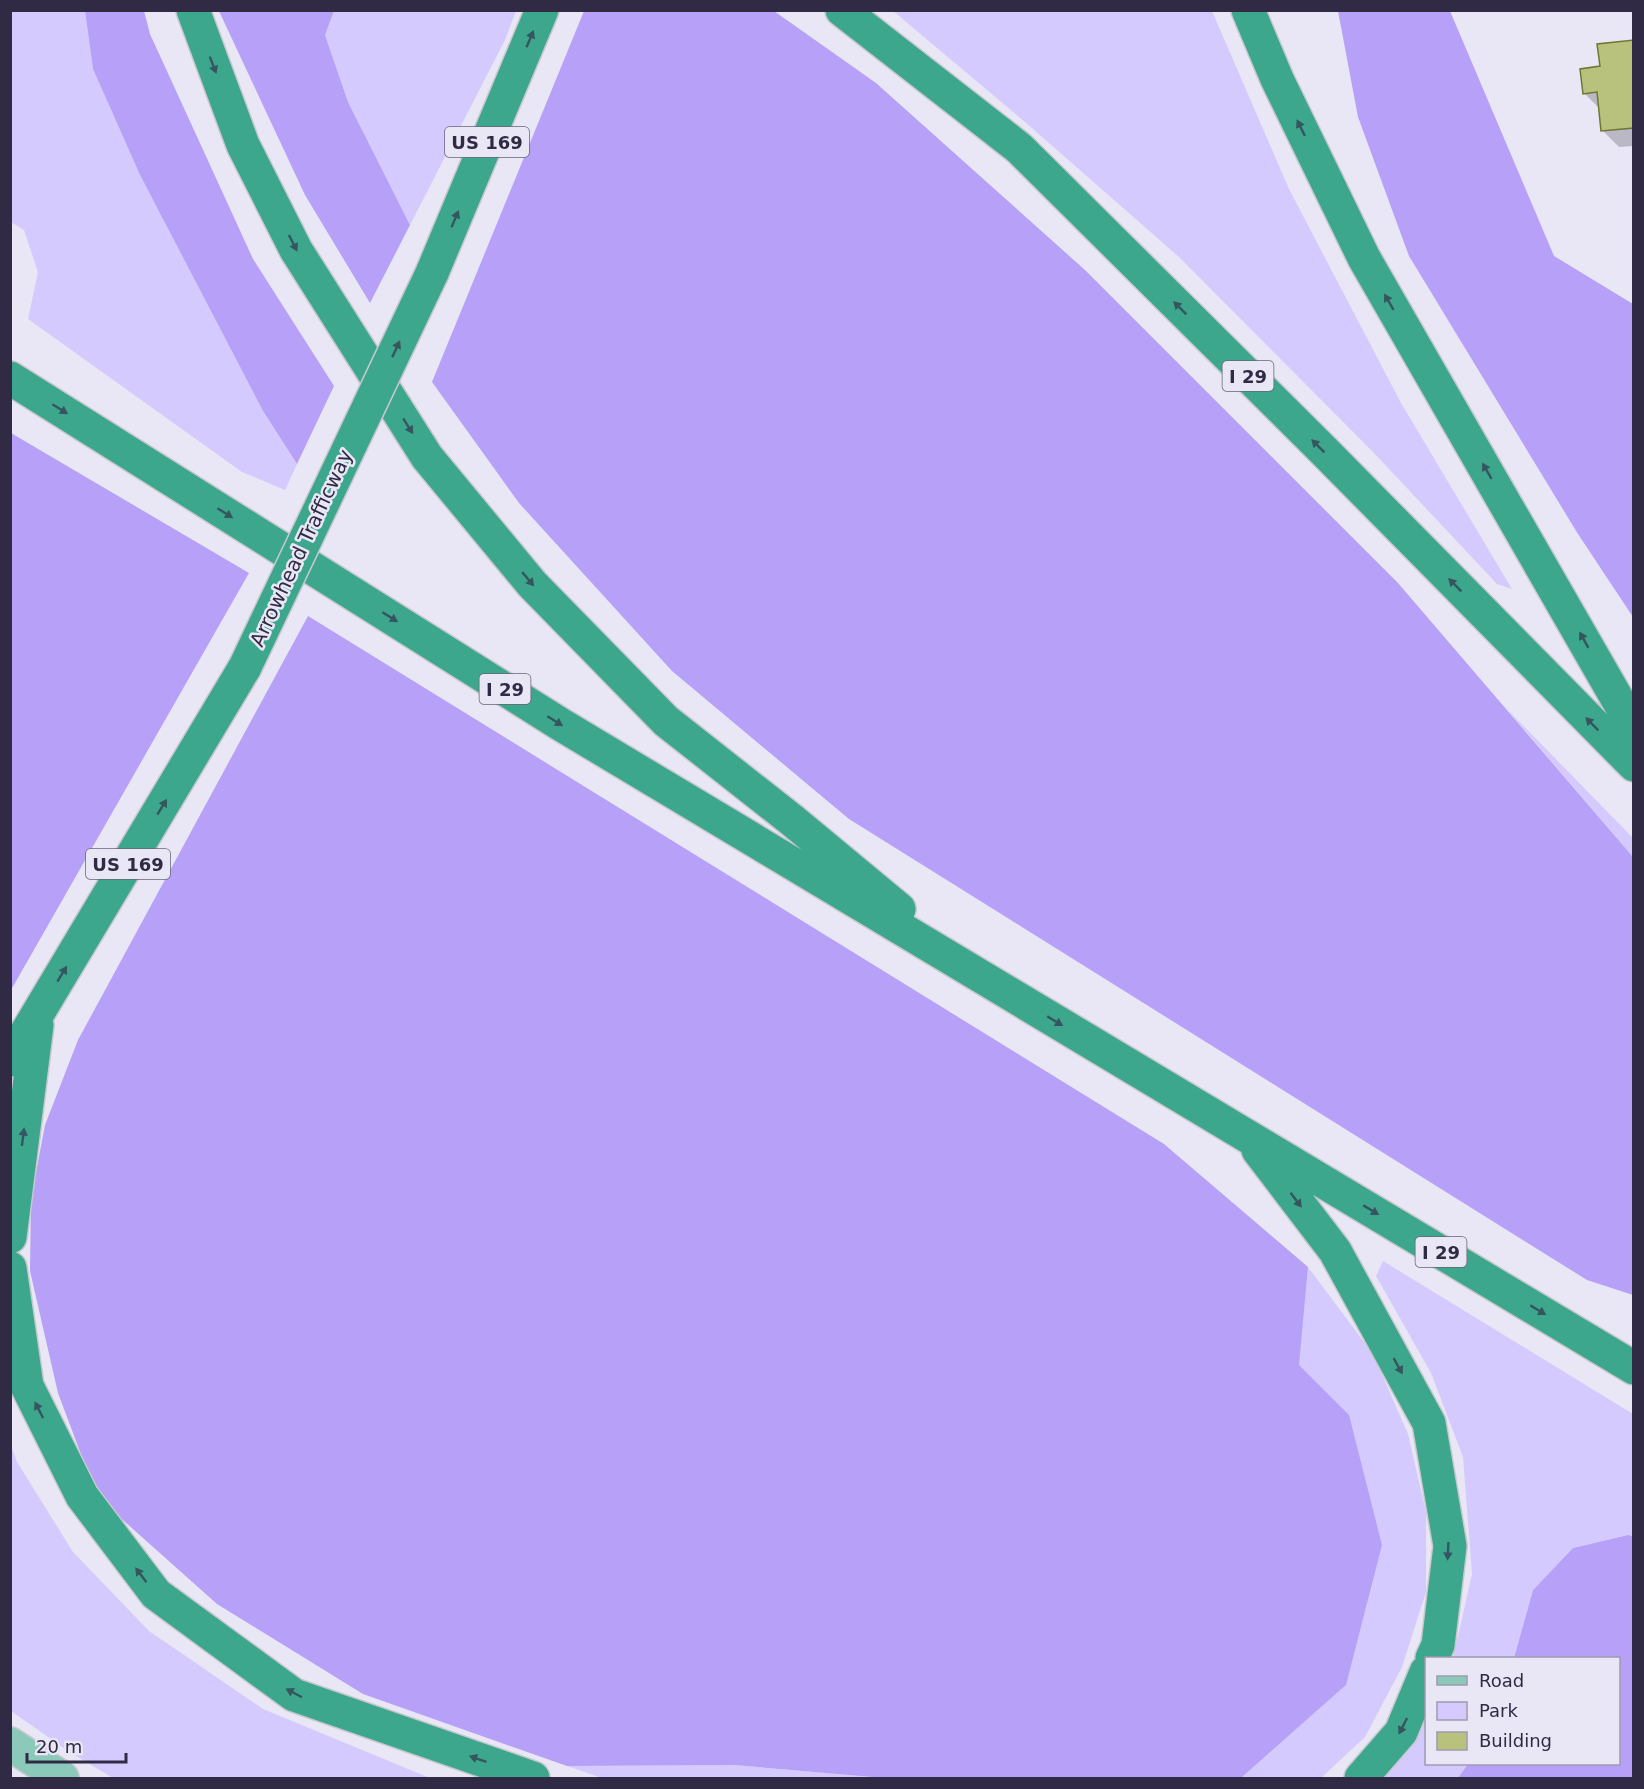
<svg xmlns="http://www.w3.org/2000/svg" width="1644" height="1789" font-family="'DejaVu Sans',sans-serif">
<rect width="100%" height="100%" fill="#e9e7f5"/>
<!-- green -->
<path fill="#d5cafe" d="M900,10L1212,11L1289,189L1401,403L1512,589L1497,584L1374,453L1179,257L1025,122L893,11Z
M11,11H85L93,69L140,175L263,411L297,464L285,490L242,472L28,319L38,272L24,230L11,222Z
M334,11H516L505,40L410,225L348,102L325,35Z
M1506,708L1633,838V857Z
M1383,1261L1633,1414V1537L1627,1535L1573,1548L1533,1590L1514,1658H1453L1472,1574L1463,1457L1431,1373L1376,1276Z
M1308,1267L1373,1354L1408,1434L1426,1512V1592L1402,1667L1365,1737L1321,1778H1241L1346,1685L1298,1366Z
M11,1446L17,1462L73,1552L149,1631L263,1709L430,1778H113L71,1753L11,1711Z
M1426,1710V1764H1468L1458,1778H1383L1391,1770Z
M734,1765L884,1778H602L567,1766Z"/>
<!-- forest -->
<path fill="#b6a0f8" d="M85,11H144L150,34L253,259L334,386L297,464L263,411L140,175L93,69Z
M219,11H334L325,35L348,102L410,225L370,303L305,195Z
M584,11H774L876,83L1085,270L1398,583L1633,857V1295L1587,1280L849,819L672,671L519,503L432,382Z
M1338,11H1450L1554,256L1633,304V617L1578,534L1409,256L1358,117Z
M11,433L249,573L11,990Z
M308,616L1164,1144L1308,1267L1299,1365L1349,1415L1382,1545L1346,1685L1241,1778H884L734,1765L567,1766L363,1694L217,1604L97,1497L58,1393L30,1271L31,1199L45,1125L78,1040Z
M1628,1535L1634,1537L1633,1778H1458L1468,1764H1618V1658H1514L1533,1590L1573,1548Z"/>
<!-- shadow -->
<path fill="#0003" d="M1634,41V146L1619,147L1603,131L1600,109L1584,93L1601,68Z"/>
<!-- building -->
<path fill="#b9c27d" stroke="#6e7632" stroke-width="1.5" d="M1634,40V128L1601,131L1597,92L1583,94L1580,69L1600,66L1597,44Z"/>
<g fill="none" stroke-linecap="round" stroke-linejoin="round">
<defs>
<path id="major" d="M10,1744L62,1778"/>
<path id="highway" d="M193,10L243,145L296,250L427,457L532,584L666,721L793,821L899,909
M842,10L1019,148L1325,452L1634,765
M1248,10L1277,79L1364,258L1634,728
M432,273L542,10
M10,378L560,724L1634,1368
M10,1060L245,667
M1258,1150L1335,1251L1429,1423L1450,1546L1438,1645L1432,1658
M10,1237L37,1025
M10,1268L27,1386L82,1496L156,1594L294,1695L533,1778
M1361,1778L1401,1732L1426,1672"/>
</defs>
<!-- major casing -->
<use href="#major" stroke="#c9c8ce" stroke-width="36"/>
<!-- highway casing -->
<use href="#highway" stroke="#c9c8ce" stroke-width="36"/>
<!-- major -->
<use href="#major" stroke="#8bcabb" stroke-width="33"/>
<!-- highway -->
<use href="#highway" stroke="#3da78e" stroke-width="33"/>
<defs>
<path id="highway-bridge" d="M245,667L432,273"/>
</defs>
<!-- highway-bridge casing -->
<use href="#highway-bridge" stroke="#c9c8ce" stroke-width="36" stroke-linecap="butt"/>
<!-- highway-bridge -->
<use href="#highway-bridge" stroke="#3da78e" stroke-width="33"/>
</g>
<!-- one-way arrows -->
<defs><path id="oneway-solid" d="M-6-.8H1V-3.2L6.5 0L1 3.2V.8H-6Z" transform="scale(1.5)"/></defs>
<g fill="#35565e">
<use href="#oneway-solid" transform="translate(530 39) rotate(-67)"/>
<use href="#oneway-solid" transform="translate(213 65) rotate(69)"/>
<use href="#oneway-solid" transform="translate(1301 128) rotate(-116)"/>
<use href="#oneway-solid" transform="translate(455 219) rotate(-67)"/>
<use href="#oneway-solid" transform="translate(293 243) rotate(63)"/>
<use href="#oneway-solid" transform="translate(1389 302) rotate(-120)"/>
<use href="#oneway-solid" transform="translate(1180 308) rotate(-135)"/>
<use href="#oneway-solid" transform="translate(396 349) rotate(-65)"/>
<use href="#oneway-solid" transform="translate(60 409) rotate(32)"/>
<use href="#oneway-solid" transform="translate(408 426) rotate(58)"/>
<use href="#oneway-solid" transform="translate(1318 446) rotate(-135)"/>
<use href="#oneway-solid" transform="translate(1487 471) rotate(-120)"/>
<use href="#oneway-solid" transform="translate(225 513) rotate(32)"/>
<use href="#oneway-solid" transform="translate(528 579) rotate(50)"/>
<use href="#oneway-solid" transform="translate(1455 585) rotate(-135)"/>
<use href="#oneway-solid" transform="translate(390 617) rotate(32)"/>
<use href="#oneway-solid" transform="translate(1584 640) rotate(-119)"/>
<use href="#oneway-solid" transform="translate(555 721) rotate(32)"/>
<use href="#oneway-solid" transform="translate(1592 724) rotate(-135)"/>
<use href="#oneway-solid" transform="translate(162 807) rotate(-59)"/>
<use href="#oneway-solid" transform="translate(62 974) rotate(-59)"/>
<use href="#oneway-solid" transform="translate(1055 1021) rotate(31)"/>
<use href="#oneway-solid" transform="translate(23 1137) rotate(-83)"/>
<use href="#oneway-solid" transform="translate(1296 1200) rotate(53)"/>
<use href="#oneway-solid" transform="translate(1371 1210) rotate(31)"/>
<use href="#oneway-solid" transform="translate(1538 1310) rotate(31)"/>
<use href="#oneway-solid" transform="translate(1398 1366) rotate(61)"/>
<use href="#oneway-solid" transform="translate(39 1410) rotate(-117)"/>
<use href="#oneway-solid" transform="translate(1448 1551) rotate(93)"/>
<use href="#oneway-solid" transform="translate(141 1575) rotate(-127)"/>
<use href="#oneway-solid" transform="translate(294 1693) rotate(-152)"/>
<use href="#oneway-solid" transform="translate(1403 1726) rotate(117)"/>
<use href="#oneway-solid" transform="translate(478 1759) rotate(-161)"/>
</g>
<g text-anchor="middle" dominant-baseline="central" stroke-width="5" stroke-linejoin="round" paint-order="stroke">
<!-- shield labels -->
<g fill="#e9e7f5" stroke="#686379" stroke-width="1.5">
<rect x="445" y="127" width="84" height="30" rx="4.5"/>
<rect x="1222.5" y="361" width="51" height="30" rx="4.5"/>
<rect x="479.5" y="674" width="51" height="30" rx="4.5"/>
<rect x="86" y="849" width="84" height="30" rx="4.5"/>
<rect x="1415.5" y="1237" width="51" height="30" rx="4.5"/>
</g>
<g font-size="18" font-weight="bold" fill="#312a44">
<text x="487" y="142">US 169</text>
<text x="1248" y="376">I 29</text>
<text x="505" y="689">I 29</text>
<text x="128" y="864">US 169</text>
<text x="1441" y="1252">I 29</text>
</g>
<!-- street labels -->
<g font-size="20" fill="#312a44" stroke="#e9e7f5">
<text transform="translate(301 548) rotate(-65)">Arrowhead Trafficway</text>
</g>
</g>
<!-- border -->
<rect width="1644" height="1789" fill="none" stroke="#312a44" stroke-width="24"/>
<!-- legend -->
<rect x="1425" y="1657" width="195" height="108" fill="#e9e7f5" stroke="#9f9bae" stroke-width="1.5"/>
<rect x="1437" y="1676" width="30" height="9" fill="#8bcabb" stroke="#9f9bae" stroke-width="1.5"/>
<text x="1479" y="1687" font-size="18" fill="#312a44">Road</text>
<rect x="1437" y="1702" width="30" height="18" fill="#d5cafe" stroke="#9f9bae" stroke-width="1.5"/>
<text x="1479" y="1717" font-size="18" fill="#312a44">Park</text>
<rect x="1437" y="1732" width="30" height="18" fill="#b9c27d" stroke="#9f9bae" stroke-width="1.5"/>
<text x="1479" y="1747" font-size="18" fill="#312a44">Building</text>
<!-- scale -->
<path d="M27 1753v9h99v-9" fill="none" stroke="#312a44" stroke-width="3"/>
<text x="36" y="1753" font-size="18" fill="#312a44" stroke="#e9e7f5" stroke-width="4.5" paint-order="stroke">20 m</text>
</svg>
